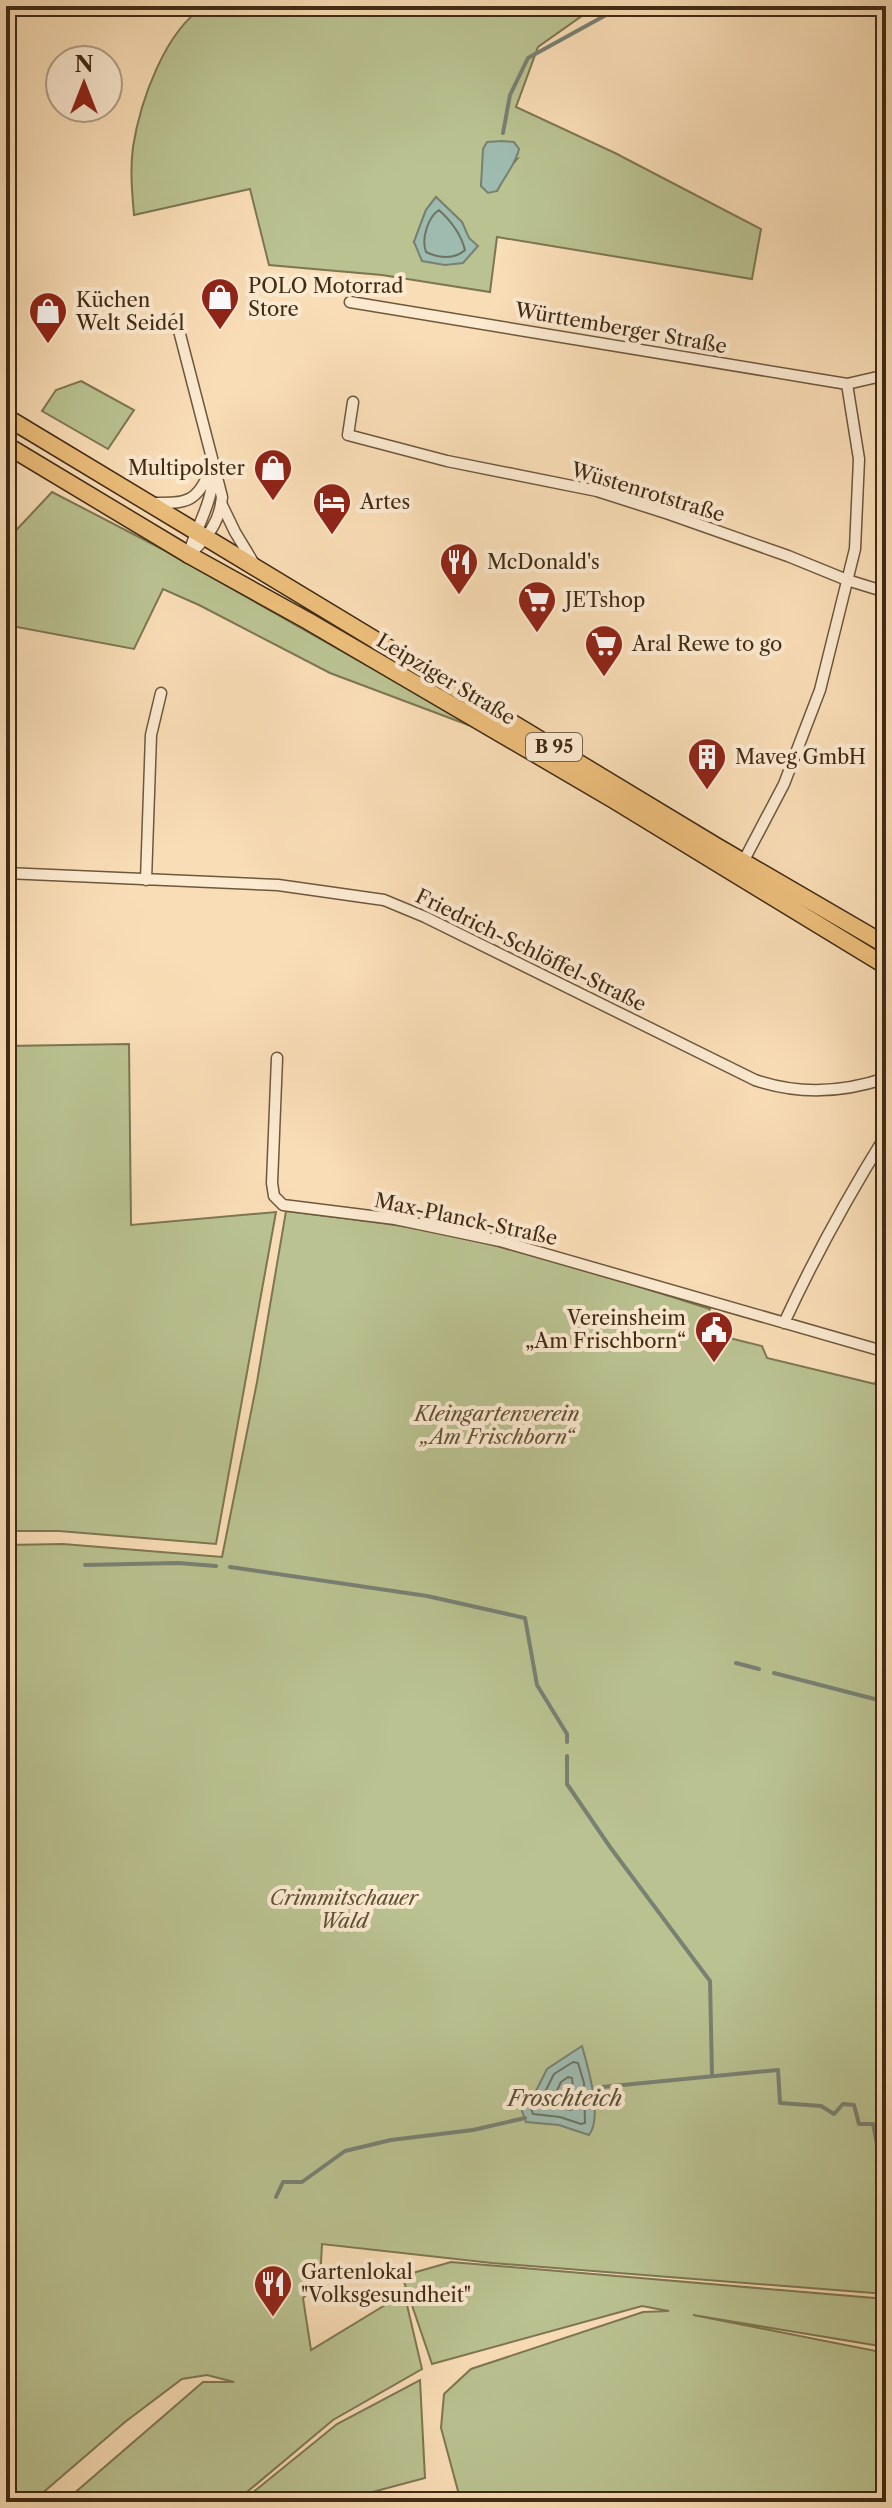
<svg xmlns="http://www.w3.org/2000/svg" width="892" height="2508" font-family="'Libre Caslon Text',serif">
<rect width="100%" height="100%" fill="#f9ddb6"/>
<filter id="stains"><feTurbulence type="fractalNoise" baseFrequency=".0025" numOctaves="4"/><feColorMatrix values="0 0 0 0 .2 0 0 0 0 .09 0 0 0 0 .02 0 0 0 .5 -.17"/></filter>
<radialGradient id="worn" r=".72"><stop offset=".6" stop-color="#630" stop-opacity="0"/><stop offset="1" stop-color="#630" stop-opacity=".3"/></radialGradient>
<!-- green -->
<path fill="#bac291" stroke="#7d7652" stroke-width="2" fill-rule="evenodd" d="M205,6H601L589,11L538,47L516,107L615,153L761,229L752,279L497,237L490,292L382,275L269,265L250,189L134,215C132,192 130,169 133,147C140,102 165,30 205,6ZM517,159L509,168L497,191L481,186L483,170ZM436,197L462,222L469,239L414,242L426,210Z
M81,381L134,410L108,449L42,411L56,390Z
M52,492L162,549L479,729L330,673L199,605L163,589L134,649L6,625V541Z
M129,1044L131,1225L276,1212L216,1544L59,1531H6V1046Z
M286,1211C343,1218 400,1224 456,1236C542,1256 626,1282 710,1309L705,1332L762,1346L767,1358L875,1384L882,1358H886V2294L492,2263L322,2244L320,2282L303,2298L311,2350L400,2296L407,2305L422,2369L333,2420L235,2502H64L203,2382H234L207,2375L182,2379L125,2422L32,2502H6V1545L63,1544L222,1557L257,1382Z
M451,2262L886,2299V2347L693,2315L886,2353V2502H461L441,2428L444,2394L471,2369L643,2312L669,2311L642,2306L432,2364L402,2276Z
M420,2380L425,2478L335,2502H241L337,2424Z"/>
<!-- water -->
<path fill="#9ebbb0" stroke="#788172" stroke-width="2" d="M502,141L514,142L519,149C516,164 504,177 497,191L488,193L481,186L483,149L487,142Z
M436,197L462,222L469,238L478,246L463,263L445,265L422,261L414,242L426,210Z
M582,2046C588,2067 603,2117 589,2135L559,2125L526,2122L521,2108L536,2091L547,2069Z"/>
<g fill="none" stroke-linecap="round" stroke-linejoin="round">
<!-- shore -->
<path stroke="#6f7362" stroke-width="2" d="M439,210C451,221 461,234 465,250C454,260 438,258 426,252C421,239 428,217 439,210Z
M573,2062L578,2063L584,2083L585,2123L581,2124L560,2117L533,2114L531,2109L543,2096L554,2074Z
M568,2077L572,2078L575,2107L571,2110L554,2107L551,2103L561,2082Z"/>
<!-- stream -->
<path stroke="#788172" stroke-width="4" d="M503,133L510,95L528,58L606,15L595,6
M85,1565L178,1563L216,1566
M230,1567L427,1596L525,1618L537,1685L567,1734V1742
M736,1663L759,1669
M774,1673L886,1702
M567,1756V1784L610,1847L710,1981L712,2075
M602,2087L778,2070L780,2103L821,2106L834,2114L843,2104L854,2105L859,2124H873L877,2144L886,2145
M276,2197L283,2182H302L345,2151L391,2140L473,2130L525,2118"/>
<defs>
<path id="minor" d="M350,302L847,384L886,375
M176,319L222,497C220,522 207,538 189,555
M353,402L348,435L447,461L597,491L669,514L788,556L847,580L886,592
M151,503C185,503 197,504 210,470
M221,503L235,532L253,562
M189,553C197,525 213,502 213,473
M742,864L784,784L820,690L855,549L859,459L847,384
M6,873L278,885L384,900L425,917L755,1080C799,1095 842,1093 886,1078
M146,880L151,735L161,693
M277,1058L272,1183L274,1196L283,1205L395,1219L500,1241L886,1352
M784,1323C814,1258 848,1196 886,1135"/>
<path id="primary" d="M195,531L716,846L886,945
M189,555L308,621L614,800L886,966"/>
<path id="trunk" d="M6,417L195,531
M6,445L189,555"/>
</defs>
<!-- minor casing -->
<use href="#minor" stroke="#6e583c" stroke-width="13"/>
<!-- primary casing -->
<use href="#primary" stroke="#402b14" stroke-width="19"/>
<!-- trunk casing -->
<use href="#trunk" stroke="#402b14" stroke-width="19"/>
<!-- minor -->
<use href="#minor" stroke="#fbe9d0" stroke-width="10"/>
<!-- primary -->
<use href="#primary" stroke="#ecbe7b" stroke-width="16"/>
<!-- trunk -->
<use href="#trunk" stroke="#ecbe7b" stroke-width="16"/>
</g>
<!-- icons -->
<defs>
<symbol id="shop-pin" viewBox="-11 -11 22 30"><path d="M0 17L-7.5 6A9.5 9.5 0 1 1 7.5 6Z" fill="#8f2418" stroke="#fbe9d0"/><path d="M-5-2.5h2.3a2.7 3.5 0 0 1 5.4 0H5L5.5 6h-11ZM-1.5-2.5h3a1.5 2.3 0 0 0-3 0Z" fill="#fff"/></symbol>
<symbol id="hotel-pin" viewBox="-11 -11 22 30"><path d="M0 17L-7.5 6A9.5 9.5 0 1 1 7.5 6Z" fill="#8f2418" stroke="#fbe9d0"/><path d="M-6-4.5h1.5V1H6V5H4.5V3h-9V5H-6ZM-4 0a1.8 1.8 0 1 1 3.6 0ZM.5 0V-2.5h3Q6-2.5 6 0Z" fill="#fff"/></symbol>
<symbol id="restaurant-pin" viewBox="-11 -11 22 30"><path d="M0 17L-7.5 6A9.5 9.5 0 1 1 7.5 6Z" fill="#8f2418" stroke="#fbe9d0"/><path d="M-5-6h1v4h1v-4h1v4h1v-4h1v5L-1.5 .5V6h-2V.5L-5-1ZM5-6V6H3V1.5H1.5Q1.5-4 5-6Z" fill="#fff"/></symbol>
<symbol id="supermarket-pin" viewBox="-11 -11 22 30"><path d="M0 17L-7.5 6A9.5 9.5 0 1 1 7.5 6Z" fill="#8f2418" stroke="#fbe9d0"/><path d="M-6-5.5h2.5l.6 2H6L4.5 2H-2.5L-4.4-4H-6ZM-1.5 3.2a1.3 1.3 0 1 0 .1 0ZM3 3.2a1.3 1.3 0 1 0 .1 0Z" fill="#fff"/></symbol>
<symbol id="building-pin" viewBox="-11 -11 22 30"><path d="M0 17L-7.5 6A9.5 9.5 0 1 1 7.5 6Z" fill="#8f2418" stroke="#fbe9d0"/><path d="M-4-6H4V6H1V3H-1V6H-4ZM-2.5-4.3h1.7v1.8h-1.7ZM.8-4.3h1.7v1.8H.8ZM-2.5-1h1.7V.8h-1.7ZM.8-1h1.7V.8H.8Z" fill="#fff"/></symbol>
<symbol id="civic-pin" viewBox="-11 -11 22 30"><path d="M0 17L-7.5 6A9.5 9.5 0 1 1 7.5 6Z" fill="#8f2418" stroke="#fbe9d0"/><path d="M-.6-6.5H3V-4.5H.6V-3L4-1V1h2V6H-6V1h2V-1L-.6-3ZM-1.2 2.5V6h2.4V2.5Z" fill="#fff"/></symbol>
</defs>
<g fill-rule="evenodd">
<use href="#shop-pin" x="198" y="275" width="44" height="60"/>
<use href="#shop-pin" x="26" y="289" width="44" height="60"/>
<use href="#shop-pin" x="251" y="446" width="44" height="60"/>
<use href="#hotel-pin" x="310" y="480" width="44" height="60"/>
<use href="#restaurant-pin" x="437" y="540" width="44" height="60"/>
<use href="#supermarket-pin" x="515" y="578" width="44" height="60"/>
<use href="#supermarket-pin" x="582" y="622" width="44" height="60"/>
<use href="#building-pin" x="685" y="735" width="44" height="60"/>
<use href="#civic-pin" x="692" y="1308" width="44" height="60"/>
<use href="#restaurant-pin" x="251" y="2262" width="44" height="60"/>
</g>
<g text-anchor="middle" dominant-baseline="central" stroke-width="8" stroke-linejoin="round" paint-order="stroke">
<!-- shield labels -->
<rect fill="#fbe9d0" stroke="#78644c" stroke-width="2" x="526" y="733" width="56" height="28" rx="6"/>
<g font-size="18" font-weight="bold" fill="#402b14">
<text x="554" y="747">B 95</text>
</g>
<!-- poi labels -->
<g font-size="20" fill="#402b14" stroke="#fbe9d0" text-anchor="start">
<text x="248" y="286">POLO Motorrad<tspan x="248" dy="23">Store</tspan></text>
<text x="76" y="300">Küchen<tspan x="76" dy="23">Welt Seidel</tspan></text>
<text x="245" y="468" text-anchor="end">Multipolster</text>
<text x="360" y="502">Artes</text>
<text x="487" y="562">McDonald's</text>
<text x="565" y="600">JETshop</text>
<text x="632" y="644">Aral Rewe to go</text>
<text x="735" y="757">Maveg GmbH</text>
<text x="686" y="1318" text-anchor="end">Vereinsheim<tspan x="686" dy="23">„Am Frischborn“</tspan></text>
<text x="301" y="2272">Gartenlokal<tspan x="301" dy="23">"Volksgesundheit"</tspan></text>
</g>
<!-- street labels -->
<g font-size="20" fill="#402b14" stroke="#fbe9d0">
<text transform="translate(621 328) rotate(10)">Württemberger Straße</text>
<text transform="translate(648 492) rotate(17)">Wüstenrotstraße</text>
<text transform="translate(446 679) rotate(31)">Leipziger Straße</text>
<text transform="translate(531 950) rotate(26)">Friedrich-Schlöffel-Straße</text>
<text transform="translate(466 1219) rotate(12)">Max-Planck-Straße</text>
</g>
<!-- park labels -->
<g font-size="20" font-style="italic" fill="#5e5133" stroke="#fbe9d0">
<text x="497" y="1414">Kleingartenverein<tspan x="497" dy="23">„Am Frischborn“</tspan></text>
<text x="344" y="1898">Crimmitschauer<tspan x="344" dy="23">Wald</tspan></text>
</g>
<!-- water labels -->
<g font-size="22" font-style="italic" fill="#584f3b" stroke="#fbe9d0">
<text x="565" y="2098">Froschteich</text>
</g>
</g>
<!-- margin -->
<rect width="892" height="2508" fill="none" stroke="#f9ddb6" stroke-width="32"/>
<rect x="8" y="8" width="876" height="2492" fill="none" stroke="#402b14" stroke-width="4"/>
<rect x="16" y="16" width="860" height="2476" fill="none" stroke="#402b14" stroke-width="2"/>
<!-- north arrow -->
<g transform="translate(84 84)"><circle r="38" fill="#fbe9d0" stroke="#b09d85" stroke-width="2"/>
<path d="M0-6L14 30L0 20L-14 30Z" fill="#8f2418"/>
<text y="-12" font-size="22" font-weight="bold" text-anchor="middle" fill="#402b14">N</text>
</g>
<rect width="100%" height="100%" filter="url(#stains)"/>
<rect width="100%" height="100%" fill="url(#worn)"/>
</svg>
